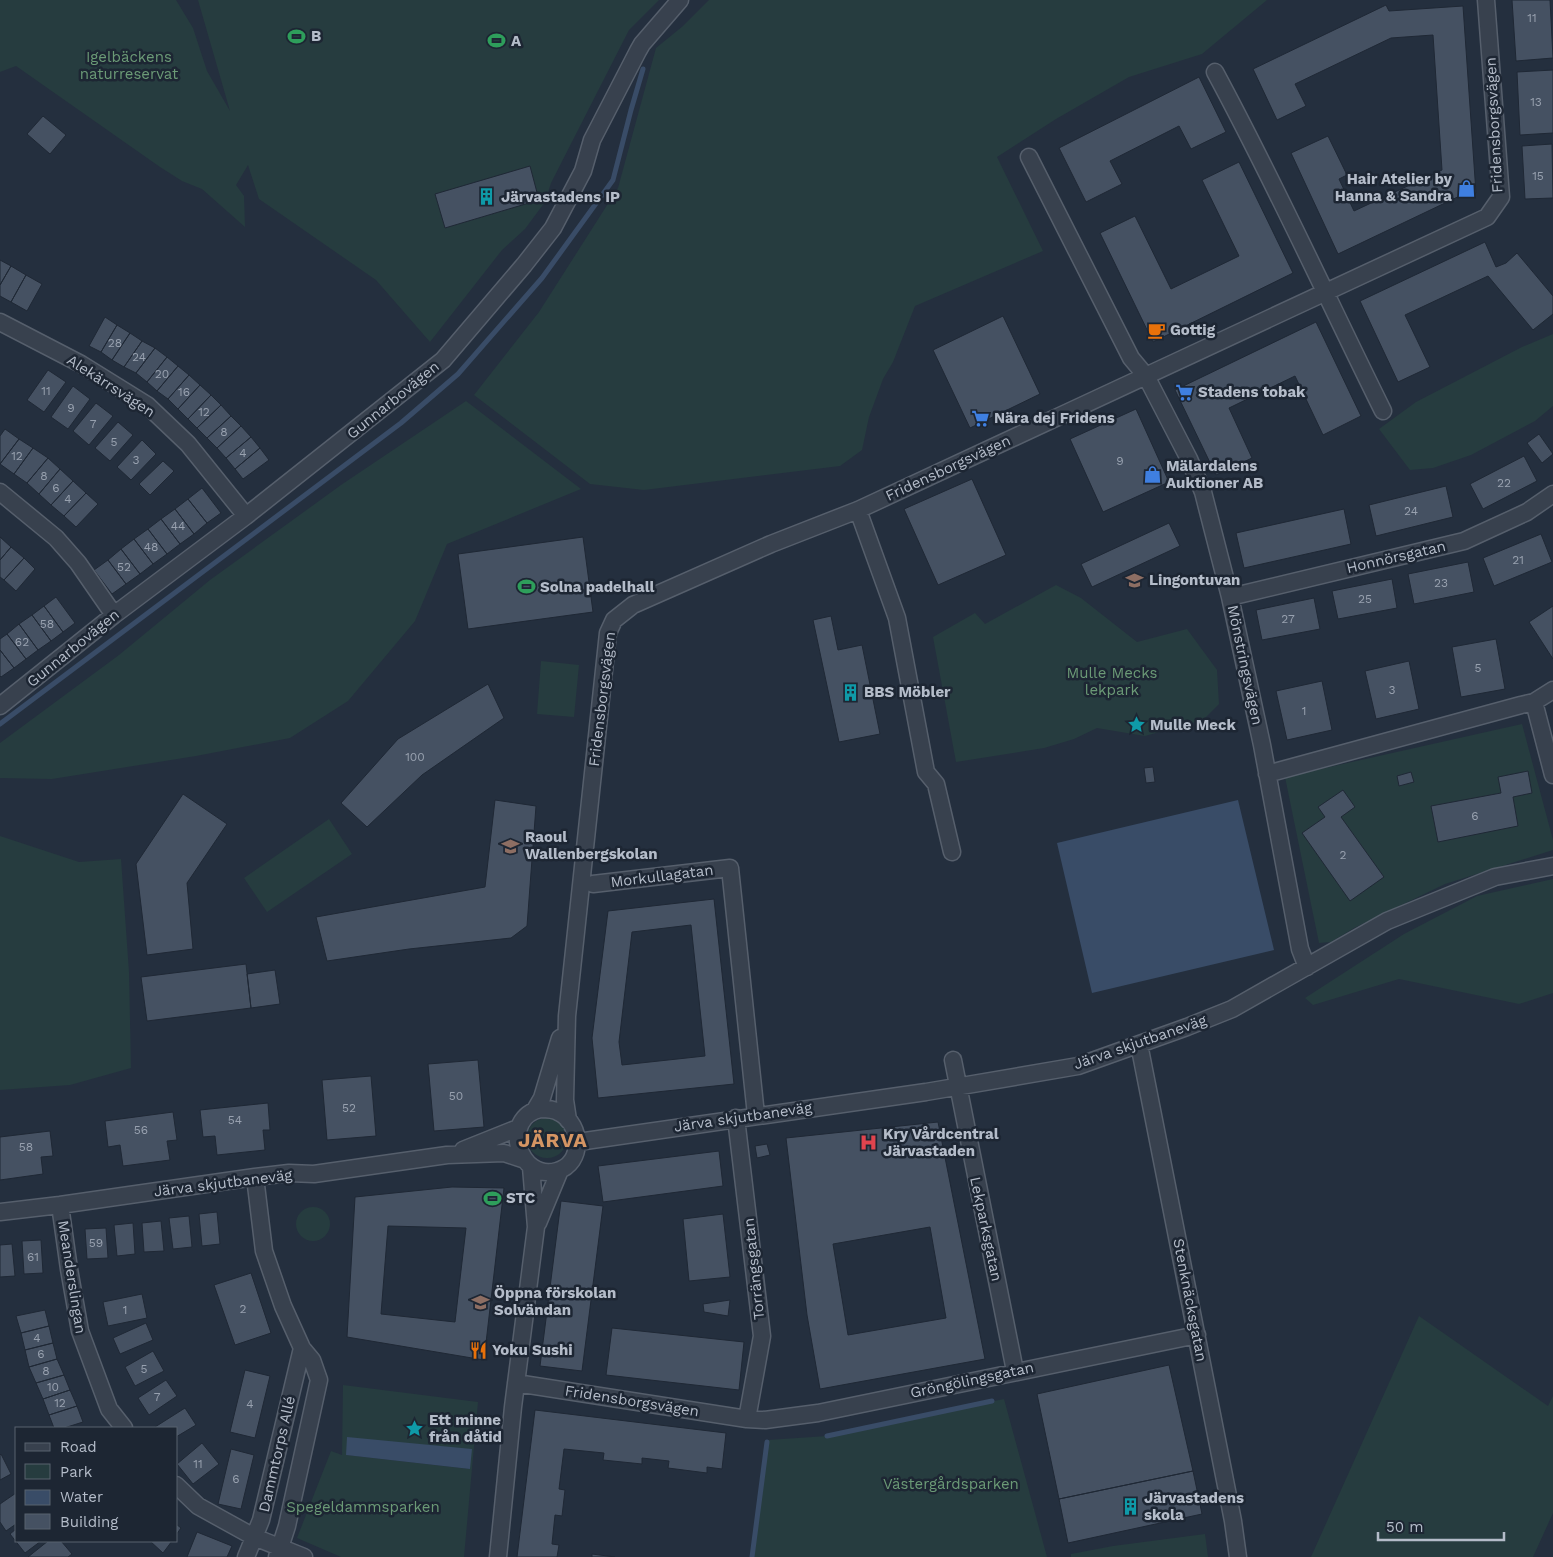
<svg xmlns="http://www.w3.org/2000/svg" width="1553" height="1557" font-family="'Work Sans',sans-serif">
<rect width="100%" height="100%" fill="#242f3e"/>
<!-- green -->
<path fill="#263c3f" fill-rule="evenodd" d="M0,0H176L193,28L207,71L230,111L198,0H659L629,30L551,183L545,202L525,229L502,250L430,342L376,280L259,199L248,165L236,185L244,196L245,227L202,189L182,181L160,167L16,66L0,72Z
M709,0H1267L1202,54L1129,77L1056,119L997,157L1043,251L915,306L893,362L883,379L869,417L862,450L840,466L644,490L590,484L474,395L539,312L618,188L656,48L683,26Z
M1553,334V406L1535,421L1471,455L1433,468L1410,470L1379,429L1416,402L1522,347Z
M466,401L581,489L447,544L415,621L348,701L290,738L196,756L52,779L0,778V743L119,655L210,580L341,485Z
M1056,585L1081,598L1137,642L1187,629L1217,670L1219,704L1203,720L1145,736L1097,728L1074,739L1044,748L956,762L933,637L975,613L985,624Z
M541,661L579,665L574,717L537,714Z
M1522,724L1553,840V850L1445,884L1354,928L1331,942L1319,943L1285,777Z
M329,819L352,854L267,912L244,878Z
M0,836L79,862L121,859L129,972L131,1068L70,1085L0,1090Z
M1553,879V993L1519,1004L1399,979L1313,1005L1305,998L1404,934L1477,896Z
M527 1138a20 20 0 1 1 40 0a20 20 0 1 1-40 0Z
M296 1224a17 17 0 1 1 34 0a17 17 0 1 1-34 0Z
M1419,1316L1548,1406L1553,1396V1513L1533,1557H1311Z
M343,1385L478,1402L464,1557H341L297,1538L331,1451L342,1455ZM347,1437L470,1469L347,1455Z
M1004,1399L1047,1557H754L768,1440L827,1436Z
M1205,1534L1208,1557H1071V1554L1113,1546Z"/>
<!-- water -->
<path fill="#394c67" d="M1238,800L1274,950L1092,993L1057,843Z
M347,1437L472,1449L470,1469L346,1455Z"/>
<g fill="none" stroke-linecap="round" stroke-linejoin="round">
<!-- stream -->
<path stroke="#394c67" stroke-width="5" d="M0,724L401,423L458,374L542,278L613,180L631,110L643,69
M827,1436L992,1401
M752,1557L767,1442"/>
</g>
<!-- building -->
<path fill="#455162" stroke="#1f2835" fill-rule="evenodd" d="M1512,0H1550L1553,58L1516,61Z
M1386,5L1389,11L1463,6L1476,193H1466L1338,254L1291,153L1328,136L1347,175L1339,179L1354,211L1442,170L1433,35L1391,38L1295,84L1306,106L1277,120L1253,69Z
M1553,70V133L1520,135L1517,72Z
M1199,77L1226,132L1191,149L1179,126L1110,161L1122,184L1086,202L1059,148Z
M43,116L66,135L50,154L27,134Z
M1552,144L1553,198L1525,199L1522,146Z
M1239,162L1293,273L1153,342L1100,233L1135,216L1171,289L1239,256L1202,180Z
M530,166L539,200L445,228L435,194Z
M1485,242L1496,267L1506,263L1517,253L1553,296V314L1533,330L1488,276L1405,315L1430,367L1398,382L1360,301Z
M0,260L11,266L0,285Z
M11,266L26,275L11,302L0,296V285Z
M26,275L42,284L27,311L11,302Z
M1003,316L1040,394L970,428L933,350Z
M105,317L117,325L101,352L89,346Z
M1316,322L1361,416L1323,435L1295,376L1229,408L1252,458L1216,475L1175,390Z
M117,325L130,333L112,360L101,352Z
M130,333L142,341L124,367L112,360Z
M142,341L155,348L136,373L124,367Z
M155,348L167,357L147,382L136,373Z
M167,357L178,366L157,391L147,382Z
M178,366L189,375L168,399L157,391Z
M48,370L66,382L44,412L27,400Z
M189,375L200,385L178,409L168,399Z
M200,385L211,395L188,419L178,409Z
M73,386L90,399L68,429L51,417Z
M211,395L221,405L197,428L188,419Z
M96,403L113,416L89,445L73,431Z
M221,405L231,416L207,438L197,428Z
M1136,409L1169,482L1103,512L1070,439Z
M231,416L241,426L217,448L207,438Z
M118,422L133,435L110,461L95,448Z
M241,426L251,437L226,458L217,448Z
M5,429L19,439L0,464V436Z
M1539,434L1553,454L1542,463L1527,443Z
M251,437L260,448L235,469L226,458Z
M19,439L33,448L14,474L0,464Z
M142,440L156,454L131,480L117,467Z
M33,448L48,458L27,483L14,474Z
M260,448L269,460L243,479L235,469Z
M1524,456L1537,481L1483,509L1470,484Z
M48,458L60,469L39,494L27,483Z
M163,461L174,471L150,495L139,484Z
M60,469L73,481L51,505L39,494Z
M972,479L1006,555L938,585L904,509Z
M73,481L86,493L64,516L51,505Z
M1446,486L1453,517L1376,536L1369,505Z
M202,488L221,513L207,523L188,499Z
M86,493L98,504L76,527L64,516Z
M188,499L207,523L194,534L175,509Z
M175,509L194,534L180,544L161,519Z
M1344,509L1351,544L1244,568L1236,533Z
M161,519L180,544L167,554L148,529Z
M1169,523L1180,546L1092,587L1081,564Z
M148,529L167,554L153,564L134,539Z
M1541,534L1552,562L1494,586L1483,558Z
M0,537L11,547L0,560Z
M583,537L593,612L468,629L458,554Z
M134,539L153,564L140,574L121,549Z
M11,547L24,558L4,580L0,577V560Z
M121,549L140,574L126,584L108,560Z
M24,558L35,569L16,591L4,580Z
M108,560L126,584L112,594L94,570Z
M1468,562L1474,592L1414,604L1408,574Z
M1392,579L1397,608L1338,619L1332,591Z
M56,597L75,623L63,632L44,606Z
M1314,598L1320,629L1262,640L1256,610Z
M44,606L63,632L51,641L32,615Z
M1553,606V659L1529,622Z
M32,615L51,641L38,650L19,624Z
M831,616L838,650L862,645L880,734L839,742L813,620Z
M19,624L38,650L26,659L7,634Z
M7,634L26,659L14,668L0,650V639Z
M1496,639L1505,689L1461,697L1452,647Z
M0,650L14,668L1,677L0,676Z
M1409,661L1419,709L1376,719L1365,671Z
M1322,681L1332,730L1287,740L1276,691Z
M488,684L504,718L422,775L367,827L341,803L398,739Z
M1153,767L1155,782L1146,783L1144,768Z
M1528,771L1532,793L1513,797L1518,826L1438,842L1431,806L1501,793L1498,777Z
M1411,772L1414,782L1399,786L1397,776Z
M1343,790L1355,807L1341,817L1384,877L1350,901L1302,833L1325,817L1318,807Z
M183,794L227,824L187,883L193,949L147,955L136,864Z
M495,800L536,806L527,926L511,938L409,949L327,961L316,917L485,887Z
M714,899L734,1084L598,1098L592,1038L608,911ZM691,925L705,1056L622,1065L619,1042L632,932Z
M246,964L251,1008L147,1021L141,977Z
M275,970L280,1004L251,1008L247,974Z
M478,1060L484,1127L434,1131L428,1064Z
M371,1076L376,1136L327,1140L322,1080Z
M268,1103L270,1130H263L265,1150L217,1155L215,1136L203,1137L200,1110Z
M173,1112L177,1140L167,1141L170,1160L123,1166L120,1145L108,1147L105,1121Z
M938,1122L985,1359L820,1389L807,1315L786,1138ZM930,1227L946,1318L848,1335L833,1244Z
M50,1131L53,1156L41,1157L43,1174L0,1180V1137Z
M767,1144L770,1155L757,1158L755,1146Z
M719,1151L723,1186L603,1202L598,1166Z
M452,1187L504,1188L484,1360L347,1337L355,1197ZM388,1226L466,1228L455,1322L381,1314Z
M561,1201L603,1206L582,1371L540,1366Z
M217,1212L220,1244L202,1246L199,1214Z
M723,1214L730,1277L689,1281L683,1219Z
M189,1216L192,1247L173,1249L169,1218Z
M161,1221L164,1251L144,1252L142,1223Z
M133,1223L135,1254L117,1256L114,1225Z
M106,1228L108,1258L87,1259L85,1229Z
M41,1240L43,1273L24,1274L22,1241Z
M12,1244L15,1276L0,1277V1245Z
M251,1273L271,1333L235,1345L214,1285Z
M142,1294L147,1318L108,1326L103,1302Z
M730,1300L728,1316L704,1312L703,1304Z
M45,1310L49,1326L21,1333L16,1316Z
M146,1323L153,1340L120,1354L113,1338Z
M49,1326L53,1343L25,1350L21,1333Z
M612,1328L744,1342L739,1390L606,1375Z
M53,1343L57,1359L29,1367L25,1350Z
M153,1351L164,1371L135,1386L125,1367Z
M57,1359L64,1375L36,1383L29,1367Z
M1169,1365L1193,1471L1059,1499L1037,1394Z
M245,1370L270,1376L255,1438L230,1432Z
M64,1375L70,1390L43,1399L36,1383Z
M166,1380L177,1396L149,1415L138,1398Z
M70,1390L77,1406L49,1415L43,1399Z
M77,1406L83,1422L64,1428H54L49,1415Z
M185,1408L196,1425L176,1437V1428H156L155,1427Z
M535,1410L726,1433L722,1469L707,1467V1473L668,1468L669,1461L642,1458V1464L603,1460L604,1453L564,1449L559,1489L565,1490L562,1516L555,1515L552,1544L559,1545L557,1557H517Z
M202,1443L219,1464L193,1484L177,1464Z
M231,1449L254,1455L241,1509L218,1504Z
M1,1454L11,1474L0,1480V1455Z
M1193,1471L1202,1514L1068,1543L1059,1499Z
M16,1493V1524L6,1531L0,1522V1504Z
M176,1524L181,1528L176,1535Z
M16,1529V1541H41L25,1553L10,1534Z
M197,1532L232,1546L227,1557H187Z
M48,1541H61L72,1554L68,1557H28Z
M150,1541H172L163,1553Z
M592,1554L615,1557H592Z"/>
<g fill="none" stroke-linecap="round" stroke-linejoin="round">
<defs>
<path id="minor" d="M1215,72C1275,183 1327,298 1383,411
M1029,157L1131,358L1146,376L1189,459L1203,492L1230,597L1262,745L1300,949L1307,967
M0,322L81,364L147,405L188,444L246,516
M0,492L56,538L78,563L114,615
M858,510L897,618L926,772L936,784L952,852
M1230,597L1464,541L1527,512L1553,494
M1534,702L1553,775
M0,706L114,615L246,516L443,360L524,265L553,228L583,171L592,140L638,51L642,44L680,0
M1267,774L1521,705L1534,702L1553,690
M593,884L730,868L756,1115
M1139,1044L1233,1521L1238,1557
M953,1060L1015,1371
M541,1109C548,1109 554,1109 560,1113C582,1125 584,1163 557,1171C518,1182 500,1117 541,1109Z
M535,1110L542,1098L560,1038
M736,1118L762,1336L747,1419
M568,1120L565,1100L567,1016L608,633L614,620L633,605L771,544L858,510L1487,217L1501,197L1486,0
M578,1142L926,1092L1078,1066L1187,1027L1232,1009L1387,921L1495,877L1553,866
M463,1150L518,1128
M255,1177L264,1251L283,1306L302,1348L312,1360L319,1380L287,1526L277,1557
M60,1205L69,1269L80,1331L109,1409L124,1428
M0,1212L60,1205L255,1177L289,1173L314,1174L447,1155L504,1153L525,1160
M538,1223L560,1170
M516,1383L747,1419L765,1420L818,1413L1197,1335
M176,1485L198,1506L254,1537L304,1557
M246,1557L261,1520L302,1348
M498,1557L513,1407L536,1227L531,1167"/>
</defs>
<!-- minor casing -->
<use href="#minor" stroke="#565f6c" stroke-width="19"/>
<!-- minor -->
<use href="#minor" stroke="#38414e" stroke-width="16"/>
</g>
<!-- icons -->
<defs>
<symbol id="stadium-bare" viewBox="-9 -9 18 18"><path d="M0-5a6.5 5 0 1 0 0 10a6.5 5 0 1 0 0-10ZM-3.5-1.8h7v3.6h-7Z" fill="#2e9e5b" stroke="#1d2633" stroke-width="2.5" paint-order="stroke"/></symbol>
<symbol id="shop-bare" viewBox="-9 -9 18 18"><path d="M-5-2.5h2.3a2.7 3.5 0 0 1 5.4 0H5L5.5 6h-11ZM-1.5-2.5h3a1.5 2.3 0 0 0-3 0Z" fill="#3f7fe0" stroke="#1d2633" stroke-width="2.5" paint-order="stroke"/></symbol>
<symbol id="building-bare" viewBox="-9 -9 18 18"><path d="M-4-6H4V6H1V3H-1V6H-4ZM-2.5-4.3h1.7v1.8h-1.7ZM.8-4.3h1.7v1.8H.8ZM-2.5-1h1.7V.8h-1.7ZM.8-1h1.7V.8H.8Z" fill="#0f9aa8" stroke="#1d2633" stroke-width="2.5" paint-order="stroke"/></symbol>
<symbol id="cafe-bare" viewBox="-9 -9 18 18"><path d="M-5.5-4.5H6V0H3Q3 3.5 0 3.5H-2.5Q-5.5 3.5-5.5 0ZM3-3.2v2h1.7v-2ZM-6 4.5H4V6H-6Z" fill="#e8710a" stroke="#1d2633" stroke-width="2.5" paint-order="stroke"/></symbol>
<symbol id="supermarket-bare" viewBox="-9 -9 18 18"><path d="M-6-5.5h2.5l.6 2H6L4.5 2H-2.5L-4.4-4H-6ZM-1.5 3.2a1.3 1.3 0 1 0 .1 0ZM3 3.2a1.3 1.3 0 1 0 .1 0Z" fill="#3f7fe0" stroke="#1d2633" stroke-width="2.5" paint-order="stroke"/></symbol>
<symbol id="school-bare" viewBox="-9 -9 18 18"><path d="M0-5L7-2L0 1L-7-2ZM-4 1L0 2.5L4 1V4Q0 6-4 4Z" fill="#8d6e63" stroke="#1d2633" stroke-width="2.5" paint-order="stroke"/></symbol>
<symbol id="sight-bare" viewBox="-9 -9 18 18"><path d="M0-6L1.8-2.2L6-1.7L2.9 1.2L3.7 5.4L0 3.3L-3.7 5.4L-2.9 1.2L-6-1.7L-1.8-2.2Z" fill="#0f9aa8" stroke="#1d2633" stroke-width="2.5" paint-order="stroke"/></symbol>
<symbol id="hospital-bare" viewBox="-9 -9 18 18"><path d="M-5-5h3v3.5h4V-5h3V5h-3V1.5h-4V5h-3Z" fill="#e0444e" stroke="#1d2633" stroke-width="2.5" paint-order="stroke"/></symbol>
<symbol id="restaurant-bare" viewBox="-9 -9 18 18"><path d="M-5-6h1v4h1v-4h1v4h1v-4h1v5L-1.5 .5V6h-2V.5L-5-1ZM5-6V6H3V1.5H1.5Q1.5-4 5-6Z" fill="#e8710a" stroke="#1d2633" stroke-width="2.5" paint-order="stroke"/></symbol>
</defs>
<g fill-rule="evenodd">
<use href="#stadium-bare" x="284" y="24" width="25" height="25"/>
<use href="#stadium-bare" x="484" y="28" width="25" height="25"/>
<use href="#shop-bare" x="1454" y="176" width="25" height="25"/>
<use href="#building-bare" x="474" y="184" width="25" height="25"/>
<use href="#cafe-bare" x="1144" y="318" width="25" height="25"/>
<use href="#supermarket-bare" x="1172" y="380" width="25" height="25"/>
<use href="#supermarket-bare" x="968" y="406" width="25" height="25"/>
<use href="#shop-bare" x="1140" y="462" width="25" height="25"/>
<use href="#school-bare" x="1122" y="568" width="25" height="25"/>
<use href="#stadium-bare" x="514" y="574" width="25" height="25"/>
<use href="#building-bare" x="838" y="680" width="25" height="25"/>
<use href="#sight-bare" x="1124" y="712" width="25" height="25"/>
<use href="#school-bare" x="498" y="834" width="25" height="25"/>
<use href="#hospital-bare" x="856" y="1130" width="25" height="25"/>
<use href="#stadium-bare" x="480" y="1186" width="25" height="25"/>
<use href="#school-bare" x="468" y="1290" width="25" height="25"/>
<use href="#restaurant-bare" x="466" y="1338" width="25" height="25"/>
<use href="#sight-bare" x="402" y="1416" width="25" height="25"/>
<use href="#building-bare" x="1118" y="1494" width="25" height="25"/>
</g>
<g text-anchor="middle" dominant-baseline="central" stroke-width="5" stroke-linejoin="round" paint-order="stroke">
<!-- number labels -->
<g font-size="12" fill="#98a1af">
<text x="1532" y="18">11</text>
<text x="1536" y="102">13</text>
<text x="1538" y="176">15</text>
<text x="115" y="343">28</text>
<text x="139" y="357">24</text>
<text x="162" y="374">20</text>
<text x="46" y="391">11</text>
<text x="184" y="392">16</text>
<text x="71" y="408">9</text>
<text x="204" y="412">12</text>
<text x="93" y="424">7</text>
<text x="224" y="432">8</text>
<text x="114" y="442">5</text>
<text x="243" y="453">4</text>
<text x="17" y="456">12</text>
<text x="136" y="460">3</text>
<text x="1120" y="461">9</text>
<text x="44" y="476">8</text>
<text x="1504" y="483">22</text>
<text x="56" y="488">6</text>
<text x="68" y="499">4</text>
<text x="1411" y="511">24</text>
<text x="178" y="526">44</text>
<text x="151" y="547">48</text>
<text x="1518" y="560">21</text>
<text x="124" y="567">52</text>
<text x="1441" y="583">23</text>
<text x="1365" y="599">25</text>
<text x="1288" y="619">27</text>
<text x="47" y="624">58</text>
<text x="22" y="642">62</text>
<text x="1478" y="668">5</text>
<text x="1392" y="690">3</text>
<text x="1304" y="711">1</text>
<text x="415" y="757">100</text>
<text x="1475" y="816">6</text>
<text x="1343" y="855">2</text>
<text x="456" y="1096">50</text>
<text x="349" y="1108">52</text>
<text x="235" y="1120">54</text>
<text x="141" y="1130">56</text>
<text x="26" y="1147">58</text>
<text x="96" y="1243">59</text>
<text x="33" y="1257">61</text>
<text x="243" y="1309">2</text>
<text x="125" y="1310">1</text>
<text x="37" y="1338">4</text>
<text x="41" y="1354">6</text>
<text x="144" y="1369">5</text>
<text x="46" y="1371">8</text>
<text x="53" y="1387">10</text>
<text x="157" y="1397">7</text>
<text x="60" y="1403">12</text>
<text x="250" y="1404">4</text>
<text x="198" y="1464">11</text>
<text x="236" y="1479">6</text>
</g>
<!-- poi labels -->
<g font-size="15" font-weight="bold" fill="#b4bcc9" stroke="#1d2633" text-anchor="start">
<text x="311" y="36">B</text>
<text x="511" y="41">A</text>
<text x="1452" y="179" text-anchor="end">Hair Atelier by<tspan x="1452" dy="17">Hanna &amp; Sandra</tspan></text>
<text x="501" y="197">Järvastadens IP</text>
<text x="1170" y="330">Gottig</text>
<text x="1198" y="392">Stadens tobak</text>
<text x="994" y="418">Nära dej Fridens</text>
<text x="1166" y="466">Mälardalens<tspan x="1166" dy="17">Auktioner AB</tspan></text>
<text x="1149" y="580">Lingontuvan</text>
<text x="540" y="587">Solna padelhall</text>
<text x="864" y="692">BBS Möbler</text>
<text x="1150" y="725">Mulle Meck</text>
<text x="525" y="837">Raoul<tspan x="525" dy="17">Wallenbergskolan</tspan></text>
<text x="883" y="1134">Kry Vårdcentral<tspan x="883" dy="17">Järvastaden</tspan></text>
<text x="506" y="1198">STC</text>
<text x="494" y="1293">Öppna förskolan<tspan x="494" dy="17">Solvändan</tspan></text>
<text x="492" y="1350">Yoku Sushi</text>
<text x="429" y="1420">Ett minne<tspan x="429" dy="17">från dåtid</tspan></text>
<text x="1144" y="1498">Järvastadens<tspan x="1144" dy="17">skola</tspan></text>
</g>
<!-- park labels -->
<g font-size="15" fill="#6b9a76" stroke="#1d2633">
<text x="129" y="57">Igelbäckens<tspan x="129" dy="17">naturreservat</tspan></text>
<text x="1112" y="673">Mulle Mecks<tspan x="1112" dy="17">lekpark</tspan></text>
<text x="951" y="1484">Västergårdsparken</text>
<text x="363" y="1507">Spegeldammsparken</text>
</g>
<!-- street labels -->
<g font-size="15" fill="#b4bcc9" stroke="#1d2633">
<text transform="translate(1494 125) rotate(-93)">Fridensborgsvägen</text>
<text transform="translate(111 386) rotate(33)">Alekärrsvägen</text>
<text transform="translate(393 400) rotate(-39)">Gunnarbovägen</text>
<text transform="translate(948 468) rotate(-25)">Fridensborgsvägen</text>
<text transform="translate(1396 557) rotate(-13)">Honnörsgatan</text>
<text transform="translate(73 648) rotate(-39)">Gunnarbovägen</text>
<text transform="translate(1245 665) rotate(78)">Mönstringsvägen</text>
<text transform="translate(602 699) rotate(-83)">Fridensborgsvägen</text>
<text transform="translate(662 876) rotate(-7)">Morkullagatan</text>
<text transform="translate(1140 1042) rotate(-19)">Järva skjutbaneväg</text>
<text transform="translate(743 1117) rotate(-8)">Järva skjutbaneväg</text>
<text transform="translate(223 1183) rotate(-7)">Järva skjutbaneväg</text>
<text transform="translate(986 1229) rotate(78)">Lekparksgatan</text>
<text transform="translate(754 1269) rotate(-96)">Torrängsgatan</text>
<text transform="translate(72 1277) rotate(81)">Meanderslingan</text>
<text transform="translate(1190 1300) rotate(79)">Stenknäcksgatan</text>
<text transform="translate(972 1380) rotate(-12)">Gröngölingsgatan</text>
<text transform="translate(632 1401) rotate(9)">Fridensborgsvägen</text>
<text transform="translate(277 1454) rotate(-77)">Dammtorps Allé</text>
</g>
<!-- district labels -->
<g font-size="20" font-weight="bold" letter-spacing="1" fill="#d59563" stroke="#1d2633">
<text x="553" y="1140">JÄRVA</text>
</g>
</g>
<!-- legend -->
<rect x="15" y="1427" width="162" height="115" fill="#1d2633" stroke="#59626f"/>
<rect x="25" y="1443" width="25" height="8" fill="#38414e" stroke="#59626f"/>
<text x="60" y="1452" font-size="15" fill="#b4bcc9">Road</text>
<rect x="25" y="1464" width="25" height="15" fill="#263c3f" stroke="#59626f"/>
<text x="60" y="1477" font-size="15" fill="#b4bcc9">Park</text>
<rect x="25" y="1490" width="25" height="15" fill="#394c67" stroke="#59626f"/>
<text x="60" y="1502" font-size="15" fill="#b4bcc9">Water</text>
<rect x="25" y="1514" width="25" height="15" fill="#455162" stroke="#59626f"/>
<text x="60" y="1527" font-size="15" fill="#b4bcc9">Building</text>
<!-- scale -->
<path d="M1378 1532v8h126v-8" fill="none" stroke="#b4bcc9" stroke-width="2.5"/>
<text x="1386" y="1532" font-size="15" fill="#b4bcc9" stroke="#1d2633" stroke-width="4" paint-order="stroke">50 m</text>
</svg>
